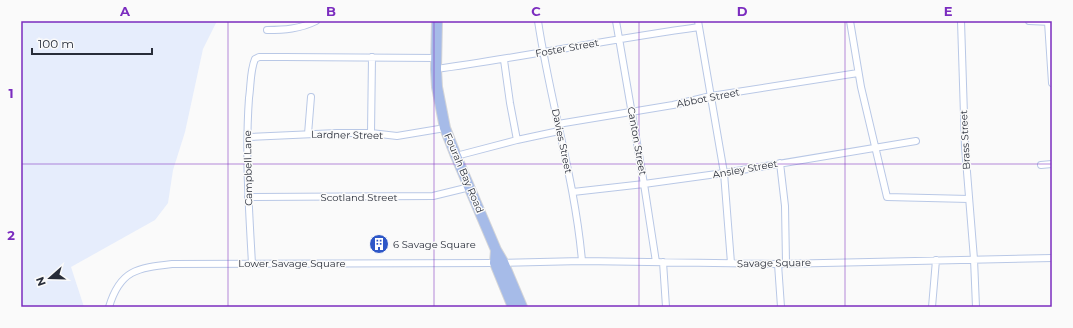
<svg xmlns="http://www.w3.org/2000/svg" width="1073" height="328" font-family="Montserrat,sans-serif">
<rect width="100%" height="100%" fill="#fafafa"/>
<!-- built -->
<path fill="#e6edfc" d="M21,21H217L203,49L185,132L173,170L168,203L155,220L71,267L84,307H21Z"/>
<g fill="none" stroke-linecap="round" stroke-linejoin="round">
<defs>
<path id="minor" d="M538,21C550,102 575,180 582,261
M616,21L644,184L656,262
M698,21L724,173L731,263
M850,21L861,87L887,197L969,199
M961,21L965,147L974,259L976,307
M1029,21L1052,22
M1048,22L1052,83
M267,30C284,30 300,29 316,21
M504,60L510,103L517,140
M436,69C524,57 611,39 699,27
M558,124L673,105L711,96L858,73
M371,133L372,57
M308,134L311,97
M248,137L337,133H371L397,136L445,128
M456,156L517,140L559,131
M780,163L785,206L786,263
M1041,165L1052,164
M573,192L644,184L724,173L916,141
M248,197L433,196L470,187
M663,262L666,307
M252,264C249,209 245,154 249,98C251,85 250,71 255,59L259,57H284L436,58
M778,264L781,307
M109,307C120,270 137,268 172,264L495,263L582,261L778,264L1052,258
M932,307L936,260"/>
<path id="primary" d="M437,21L436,69L437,87L445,128L456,156L496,250L503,262L522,307
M496,250L495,263L513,307"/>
</defs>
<!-- minor casing -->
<use href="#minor" stroke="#b9c8e6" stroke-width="8"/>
<!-- primary casing -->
<use href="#primary" stroke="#d4d5d7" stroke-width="12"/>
<!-- minor -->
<use href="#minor" stroke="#fff" stroke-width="6"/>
<!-- primary -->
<use href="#primary" stroke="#a6bbe8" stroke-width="10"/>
</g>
<!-- grid -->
<path fill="none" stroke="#7b2cbf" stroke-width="1" stroke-opacity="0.55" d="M228,21V307M434,21V307M639,21V307M845,21V307M21,164H1052"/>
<!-- icons -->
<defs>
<symbol id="building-disc" viewBox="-11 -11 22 22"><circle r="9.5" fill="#2e57c7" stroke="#fafafa"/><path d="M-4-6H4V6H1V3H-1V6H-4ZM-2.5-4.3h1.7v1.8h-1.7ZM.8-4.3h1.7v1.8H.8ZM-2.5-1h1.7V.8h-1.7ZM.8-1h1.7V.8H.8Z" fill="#fff"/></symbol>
</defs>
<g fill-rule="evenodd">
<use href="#building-disc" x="368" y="233" width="22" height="22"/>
</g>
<g text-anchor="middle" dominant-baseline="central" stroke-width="3" stroke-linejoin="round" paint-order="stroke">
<!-- street labels -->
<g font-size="10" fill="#282d39" stroke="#fafafa">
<text transform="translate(567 48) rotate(-10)">Foster Street</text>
<text transform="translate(708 98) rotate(-11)">Abbot Street</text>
<text transform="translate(347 135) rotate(1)">Lardner Street</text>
<text transform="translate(965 140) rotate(-93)">Brass Street</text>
<text transform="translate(562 141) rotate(78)">Davies Street</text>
<text transform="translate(637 141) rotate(80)">Canton Street</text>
<text transform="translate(248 168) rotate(-91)">Campbell Lane</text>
<text transform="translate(745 169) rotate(-10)">Ansley Street</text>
<text transform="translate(464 173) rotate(67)">Fourah Bay Road</text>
<text x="359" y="197">Scotland Street</text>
<text x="292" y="263">Lower Savage Square</text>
<text transform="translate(774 263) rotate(-1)">Savage Square</text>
</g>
<!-- poi labels -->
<g font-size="10" fill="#282d39" stroke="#fafafa" text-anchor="start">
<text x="393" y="244">6 Savage Square</text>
</g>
</g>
<!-- border -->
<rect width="1073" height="328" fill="none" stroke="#fafafa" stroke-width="44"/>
<!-- north arrow -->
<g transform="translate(50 278) rotate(250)" stroke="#fafafa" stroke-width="3" paint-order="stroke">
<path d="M0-3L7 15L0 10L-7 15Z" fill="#282d39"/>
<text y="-6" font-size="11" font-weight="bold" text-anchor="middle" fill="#282d39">N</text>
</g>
<!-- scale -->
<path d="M32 48v6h120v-6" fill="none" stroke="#282d39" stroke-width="2"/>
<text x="38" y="48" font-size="12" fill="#282d39" stroke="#fafafa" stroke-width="3" paint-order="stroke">100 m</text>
<rect x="22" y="22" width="1029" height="284" fill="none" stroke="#7b2cbf" stroke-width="1.5"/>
<g font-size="13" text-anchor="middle" font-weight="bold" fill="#7b2cbf">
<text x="125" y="16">A</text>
<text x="331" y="16">B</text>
<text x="536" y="16">C</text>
<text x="742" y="16">D</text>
<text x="948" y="16">E</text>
<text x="11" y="98">1</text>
<text x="11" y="240">2</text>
</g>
</svg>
